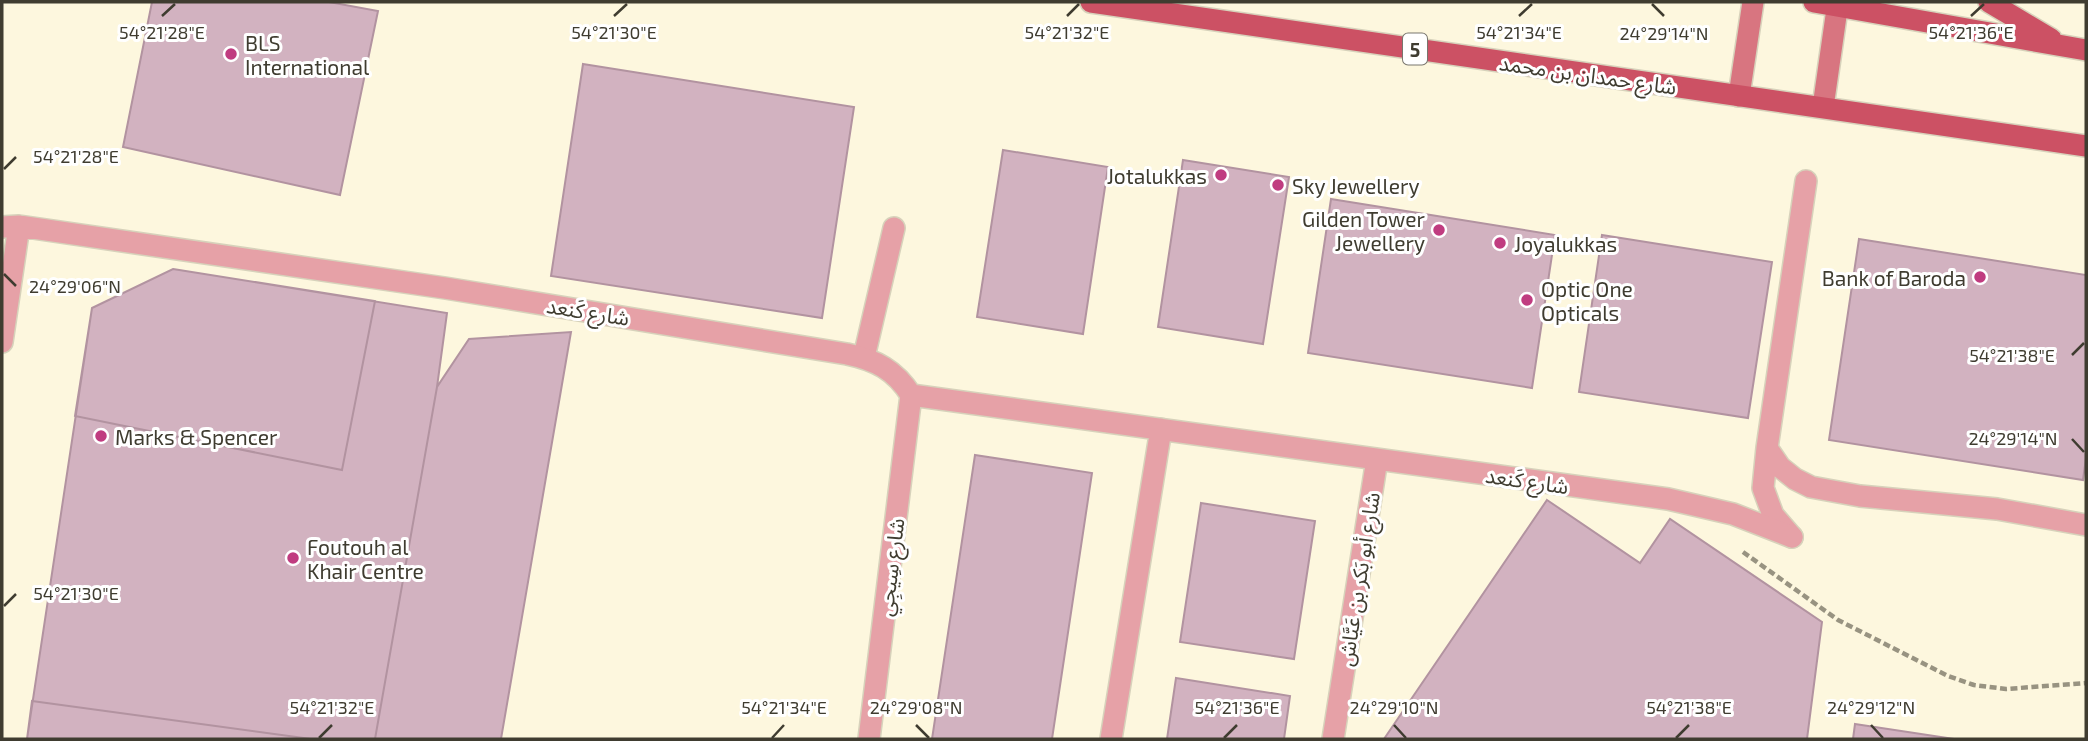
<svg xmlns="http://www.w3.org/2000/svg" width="2088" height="741" font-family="'Exo 2','Noto Sans Arabic',sans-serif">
<rect width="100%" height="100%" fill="#fdf7de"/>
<!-- building -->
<path fill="#d2b2c0" stroke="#b293a0" stroke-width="2" d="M152,2H329L378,11L340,195L123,147Z
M583,64L854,107L822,318L551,276Z
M1003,150L1108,167L1083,334L977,317Z
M1183,160L1289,177L1263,344L1158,327Z
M1331,199L1555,235L1532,388L1308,353Z
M1602,235L1772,262L1748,418L1579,392Z
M1859,239L2086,275V458L2083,480L1829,440Z
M173,269L447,313L437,387L469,339L571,332L501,739H27L92,308Z
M173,269L375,301L342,470L75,416L92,308Z
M571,332L501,739H375L437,387L469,339Z
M975,455L1092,473L1052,739H932Z
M1547,500L1640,563L1670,519L1822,622L1807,739H1384Z
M1201,503L1315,521L1294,659L1180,642Z
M1176,678L1290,696L1284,739H1167Z
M32,701L311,739H27Z
M1855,724L1954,739H1853Z"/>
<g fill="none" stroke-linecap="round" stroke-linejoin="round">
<defs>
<path id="lane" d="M864,357L894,228
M1767,448L1780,467L1795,479L1811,487L1860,496L1997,509L2086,525
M1792,537L1773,515L1763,488L1767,448L1806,181"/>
<path id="street" d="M2,227L19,226L445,288L847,354C876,360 895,370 911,395L1668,499L1733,514L1792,537
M2,342L19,226
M869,739L911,395
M1111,739L1161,429
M1333,739L1377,459"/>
<path id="secondary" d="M1739,96L1753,2
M1823,107L1838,2"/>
<path id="primary" d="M1091,2L2086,146
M1814,2L2086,50
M1989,2L2051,39"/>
</defs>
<!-- lane casing -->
<use href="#lane" stroke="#d7d2bb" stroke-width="24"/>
<!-- street casing -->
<use href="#street" stroke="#d7d2bb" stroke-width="24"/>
<!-- secondary casing -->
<use href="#secondary" stroke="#d7d2bb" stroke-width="24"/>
<!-- primary casing -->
<use href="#primary" stroke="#d7d2bb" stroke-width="24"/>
<!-- path -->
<path stroke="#989381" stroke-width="4.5" stroke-dasharray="7 3.5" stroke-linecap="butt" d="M1743,552L1838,620L1948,676L1974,685L2006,689L2086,683"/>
<!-- lane -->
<use href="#lane" stroke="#e6a1a7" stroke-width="21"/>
<!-- street -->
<use href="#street" stroke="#e6a1a7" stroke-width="21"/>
<!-- secondary -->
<use href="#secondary" stroke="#d87580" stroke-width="21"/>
<!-- primary -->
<use href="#primary" stroke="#cc5164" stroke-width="21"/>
</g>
<!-- ticks -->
<path fill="none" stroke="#3f3c30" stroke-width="2.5" d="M1652,4L1664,16M162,16L175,4M614,16L627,4M1067,16L1079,4M1519,16L1532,4M1971,16L1984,4M4,169L16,157M4,274L16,286M2072,355L2084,343M2072,439L2084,452M4,606L16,594M916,725L929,738M1394,725L1406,738M1871,725L1883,738M319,738L332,725M772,738L784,725M1224,738L1237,725M1676,738L1689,725"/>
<!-- markers -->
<g fill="#c03c80" stroke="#fff" stroke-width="2.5">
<circle cx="231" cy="54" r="7"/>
<circle cx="1221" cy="175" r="7"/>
<circle cx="1278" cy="185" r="7"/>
<circle cx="1439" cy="230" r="7"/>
<circle cx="1500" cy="243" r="7"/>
<circle cx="1980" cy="277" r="7"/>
<circle cx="1527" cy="300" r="7"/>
<circle cx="101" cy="436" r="7"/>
<circle cx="293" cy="558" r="7"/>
</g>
<g text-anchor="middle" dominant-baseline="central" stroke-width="6" stroke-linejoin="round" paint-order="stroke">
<!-- shield labels -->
<rect fill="#fff" stroke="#79766e" stroke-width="2" x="1403" y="33.5" width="24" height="31" rx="5"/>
<g font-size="19" font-weight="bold" fill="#3f3c30">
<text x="1415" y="49">5</text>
</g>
<!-- poi labels -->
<g font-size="21" fill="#3f3c30" stroke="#fff" text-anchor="start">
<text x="245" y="42">BLS<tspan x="245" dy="24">International</tspan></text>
<text x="1207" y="175" text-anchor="end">Jotalukkas</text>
<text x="1292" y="185">Sky Jewellery</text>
<text x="1425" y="218" text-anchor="end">Gilden Tower<tspan x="1425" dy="24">Jewellery</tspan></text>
<text x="1514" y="243">Joyalukkas</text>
<text x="1966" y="277" text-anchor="end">Bank of Baroda</text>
<text x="1541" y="288">Optic One<tspan x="1541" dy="24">Opticals</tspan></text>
<text x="115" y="436">Marks &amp; Spencer</text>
<text x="307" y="546">Foutouh al<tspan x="307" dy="24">Khair Centre</tspan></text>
</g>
<!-- street labels -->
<g font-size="21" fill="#3f3c30" stroke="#fff">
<text transform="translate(1588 74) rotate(8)">شارع حمدان بن محمد</text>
<text transform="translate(588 311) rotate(9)">شارع كَنعد</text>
<text transform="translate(1527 480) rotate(8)">شارع كَنعد</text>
<text transform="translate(890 567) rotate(-83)">شارع سِيجِي</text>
<text transform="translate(1358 579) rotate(-81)">شارع أبو بَكر بن عَيَّاش</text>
</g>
</g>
<g font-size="18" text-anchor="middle" fill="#3f3c30" stroke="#fff" stroke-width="6" stroke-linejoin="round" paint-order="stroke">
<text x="162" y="39">54°21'28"E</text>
<text x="614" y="39">54°21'30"E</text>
<text x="1067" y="39">54°21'32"E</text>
<text x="1519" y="39">54°21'34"E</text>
<text x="1971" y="39">54°21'36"E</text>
<text x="1664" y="40">24°29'14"N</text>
<text x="76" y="163">54°21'28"E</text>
<text x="75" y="293">24°29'06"N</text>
<text x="2012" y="362">54°21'38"E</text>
<text x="2013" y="445">24°29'14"N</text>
<text x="76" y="600">54°21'30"E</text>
<text x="916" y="714">24°29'08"N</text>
<text x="1394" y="714">24°29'10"N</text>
<text x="1871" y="714">24°29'12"N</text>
<text x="332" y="714">54°21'32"E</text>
<text x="784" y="714">54°21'34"E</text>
<text x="1237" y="714">54°21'36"E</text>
<text x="1689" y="714">54°21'38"E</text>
</g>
<!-- border -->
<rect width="2088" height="741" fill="none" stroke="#3f3c30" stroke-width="7"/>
</svg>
